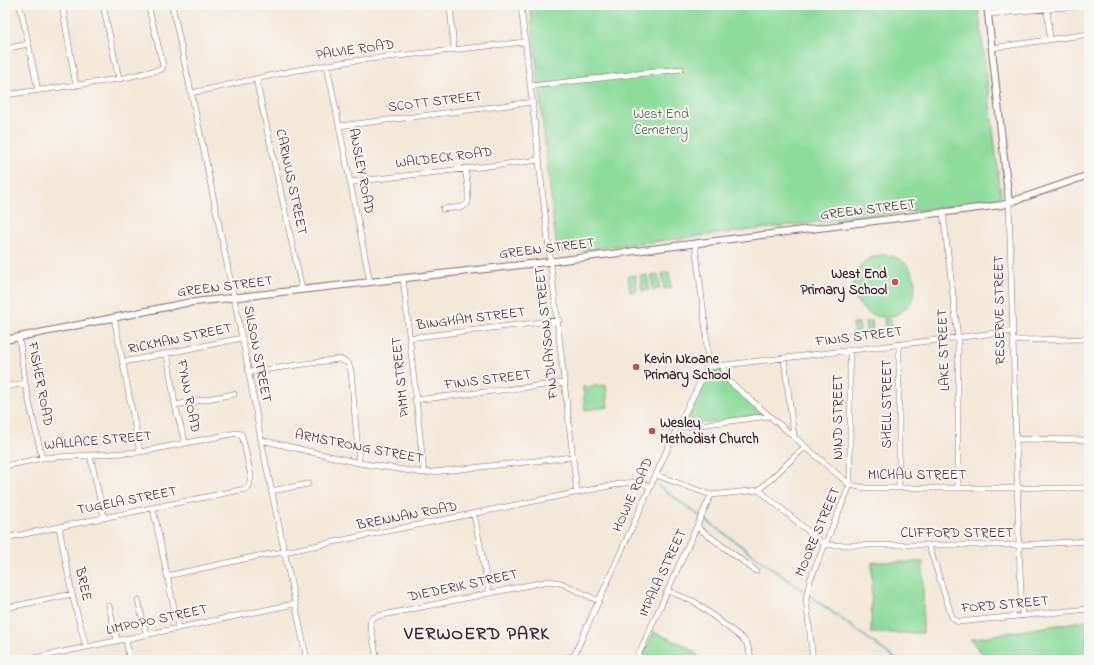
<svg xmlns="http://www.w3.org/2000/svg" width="1094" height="665" font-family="'Indie Flower',sans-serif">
<rect width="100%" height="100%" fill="#f6f6f2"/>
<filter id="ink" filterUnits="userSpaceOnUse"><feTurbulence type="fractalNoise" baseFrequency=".025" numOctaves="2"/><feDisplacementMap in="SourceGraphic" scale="8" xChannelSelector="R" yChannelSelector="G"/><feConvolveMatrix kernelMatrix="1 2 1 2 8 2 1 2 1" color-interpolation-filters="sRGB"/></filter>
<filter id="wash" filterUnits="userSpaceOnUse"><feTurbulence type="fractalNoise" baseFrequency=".012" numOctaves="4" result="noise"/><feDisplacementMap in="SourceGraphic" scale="16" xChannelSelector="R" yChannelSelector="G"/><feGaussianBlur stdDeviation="0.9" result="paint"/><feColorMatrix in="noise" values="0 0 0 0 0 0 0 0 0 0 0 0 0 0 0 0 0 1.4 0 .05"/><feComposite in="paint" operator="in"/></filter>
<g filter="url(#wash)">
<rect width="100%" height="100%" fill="#f4e8d7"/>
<!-- green -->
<path fill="#8ddc9c" stroke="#6c7e64" d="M530,5H978L1001,196L989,202L557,253Z
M853 286a31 31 0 1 1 62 0a31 31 0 1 1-62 0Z
M669,272L671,288L664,289L662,273Z
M658,274L660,289L653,290L651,275Z
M635,275L637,291L630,292L628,276Z
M647,275L649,290L642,291L640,276Z
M884,319H891L892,333L886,334Z
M872,321L873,336H867L865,322Z
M853,323H859L861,337L854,338Z
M720,369L722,370L723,375L764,414L688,425L687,421L711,370Z
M606,385L608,407L585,410L583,387Z
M872,562H923V633H871Z
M1089,620V660H985L982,654L970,639Z
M654,632L686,646L704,660H641Z"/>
<!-- water -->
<path fill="#3dadb8" stroke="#446672" d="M956,657L961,660H926Z"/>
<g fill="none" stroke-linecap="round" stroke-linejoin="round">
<!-- stream -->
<path stroke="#3dadb8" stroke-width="1.5" d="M657,485L806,593
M809,595L897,660"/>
</g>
</g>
<g filter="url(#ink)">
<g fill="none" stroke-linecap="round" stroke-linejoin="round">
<defs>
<path id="minor" d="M5,5H6
M20,5L38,90
M62,5L76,86
M103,5L119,79
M172,5L202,142L246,357L261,440L307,660
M450,5L454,50
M521,5L577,493
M1011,5V12
M1047,9L1050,39
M988,14L1089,5
M992,48L1089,34
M5,49L28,44
M327,65L370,282
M256,79L302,289
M531,86L681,69
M191,93L292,71L352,61L525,42
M5,95L119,79L162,69L163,65L148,5
M339,126L533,102
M351,182L540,160
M1009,203L1019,545L1022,616
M443,209L463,207L468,203V188L465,168
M943,212L958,338V488
M403,278L424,473
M114,317L140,452
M19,337L25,383L42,458
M409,338L559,320
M1013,342L1019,340L1089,339
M167,353L175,405L185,443
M784,358L794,437
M124,362L242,338
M723,366L725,376L730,382L850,485L865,488H1089
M708,367L1013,331
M249,372L339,359L348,363L351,371L359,463
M5,387L25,383
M415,400L563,383
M175,405L234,394
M677,428L769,416
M1016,439L1089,440
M261,440L359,463L424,473L572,457
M90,455L104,517
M5,466L42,458L140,452L237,433L241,434L243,439L251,476L249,486L245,489L5,538
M656,475L711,495L759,490L805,447
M899,488V344
M759,490L825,545H1019L1089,541
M271,491L308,484
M153,508L178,627
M474,514L489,592
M59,527L72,594L86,647
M697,527L756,571
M929,546L952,617L958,622L1089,609
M167,576L258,556L284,552L624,483L640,482L650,487
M668,591L695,602L743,639L747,644L752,660
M138,600L146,634
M109,606L117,640
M5,608L72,594
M126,638L129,660
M24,660L294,604
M377,660L370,622L372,618L378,616L549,581L561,583L599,601
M557,660L574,656
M572,660L677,428L708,367L706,331L695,244
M636,660L711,495
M813,660L806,599L810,580L850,485V350"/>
<path id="tertiary" d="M987,5L1009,203
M5,340L186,303L547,262L1002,205L1089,175"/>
</defs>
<!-- minor casing -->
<use href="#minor" stroke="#866567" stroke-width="6"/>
<!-- tertiary casing -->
<use href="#tertiary" stroke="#866567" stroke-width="8"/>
<!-- minor -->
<use href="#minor" stroke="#fff" stroke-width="5"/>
<!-- tertiary -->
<use href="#tertiary" stroke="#fff" stroke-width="6"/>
</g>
</g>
<!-- markers -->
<g fill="#d1495b" stroke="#f6f6f2" stroke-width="1.5">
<circle cx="895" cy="282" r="4"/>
<circle cx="636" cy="367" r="4"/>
<circle cx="652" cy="431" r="4"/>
</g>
<g text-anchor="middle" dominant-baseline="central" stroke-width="4" stroke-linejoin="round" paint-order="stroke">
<!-- street labels -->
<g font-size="14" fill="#4a1f2b" stroke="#f6f6f2">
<text transform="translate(355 50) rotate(-8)">PALVIE ROAD</text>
<text transform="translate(435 102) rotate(-7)">SCOTT STREET</text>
<text transform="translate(444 158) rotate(-7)">WALDECK ROAD</text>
<text transform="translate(361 171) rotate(79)">ANSLEY ROAD</text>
<text transform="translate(291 182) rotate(78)">CARINUS STREET</text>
<text transform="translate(868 210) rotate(-7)">GREEN STREET</text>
<text transform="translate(547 249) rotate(-7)">GREEN STREET</text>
<text transform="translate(225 287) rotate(-7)">GREEN STREET</text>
<text transform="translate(1000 310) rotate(-91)">RESERVE STREET</text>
<text transform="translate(471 319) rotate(-7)">BINGHAM STREET</text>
<text transform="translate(547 333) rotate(-96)">FINDLAYSON STREET</text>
<text transform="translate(859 337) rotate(-7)">FINIS STREET</text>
<text transform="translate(180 339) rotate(-12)">RICKMAN STREET</text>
<text transform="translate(944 350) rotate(-92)">LAKE STREET</text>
<text transform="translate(257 354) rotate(79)">SILSON STREET</text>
<text transform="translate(401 377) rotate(-96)">PIMM STREET</text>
<text transform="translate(488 380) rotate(-7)">FINIS STREET</text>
<text transform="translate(40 384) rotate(79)">FISHER ROAD</text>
<text transform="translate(188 396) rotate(79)">FYNN ROAD</text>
<text transform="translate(887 404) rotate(-90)">SHELL STREET</text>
<text transform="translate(838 417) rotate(-90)">NIND STREET</text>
<text transform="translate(98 441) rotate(-5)">WALLACE STREET</text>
<text transform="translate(359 447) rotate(11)">ARMSTRONG STREET</text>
<text x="917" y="475">MICHAU STREET</text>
<text transform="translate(633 495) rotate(-66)">HOWIE ROAD</text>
<text transform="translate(127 501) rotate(-11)">TUGELA STREET</text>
<text transform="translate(407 516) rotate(-11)">BRENNAN ROAD</text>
<text transform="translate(818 532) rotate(-67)">MOORE STREET</text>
<text x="957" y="533">CLIFFORD STREET</text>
<text transform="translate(663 573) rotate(-65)">IMPALA STREET</text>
<text transform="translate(83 584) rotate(77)">BREE</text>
<text transform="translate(463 586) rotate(-12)">DIEDERIK STREET</text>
<text transform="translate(1005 605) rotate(-5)">FORD STREET</text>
<text transform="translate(157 620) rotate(-12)">LIMPOPO STREET</text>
</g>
<!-- park labels -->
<g font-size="14" fill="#5e584d" stroke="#f6f6f2">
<text x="661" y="114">West End<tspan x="661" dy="16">Cemetery</tspan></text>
</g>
<!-- poi labels -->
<g font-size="14" font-weight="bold" fill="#4a1f2b" stroke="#f6f6f2" text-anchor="start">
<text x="887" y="274" text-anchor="end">West End<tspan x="887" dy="16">Primary School</tspan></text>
<text x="644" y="359">Kevin Nkoane<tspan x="644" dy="16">Primary School</tspan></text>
<text x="660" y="423">Wesley<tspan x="660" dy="16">Methodist Church</tspan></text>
</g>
<!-- district labels -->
<g font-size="18" font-weight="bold" letter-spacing="1" fill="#4a1f2b" stroke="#f6f6f2">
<text x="477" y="635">VERWOERD PARK</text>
</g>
</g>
<!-- margin -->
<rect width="1094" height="665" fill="none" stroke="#f6f6f2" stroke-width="20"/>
</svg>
